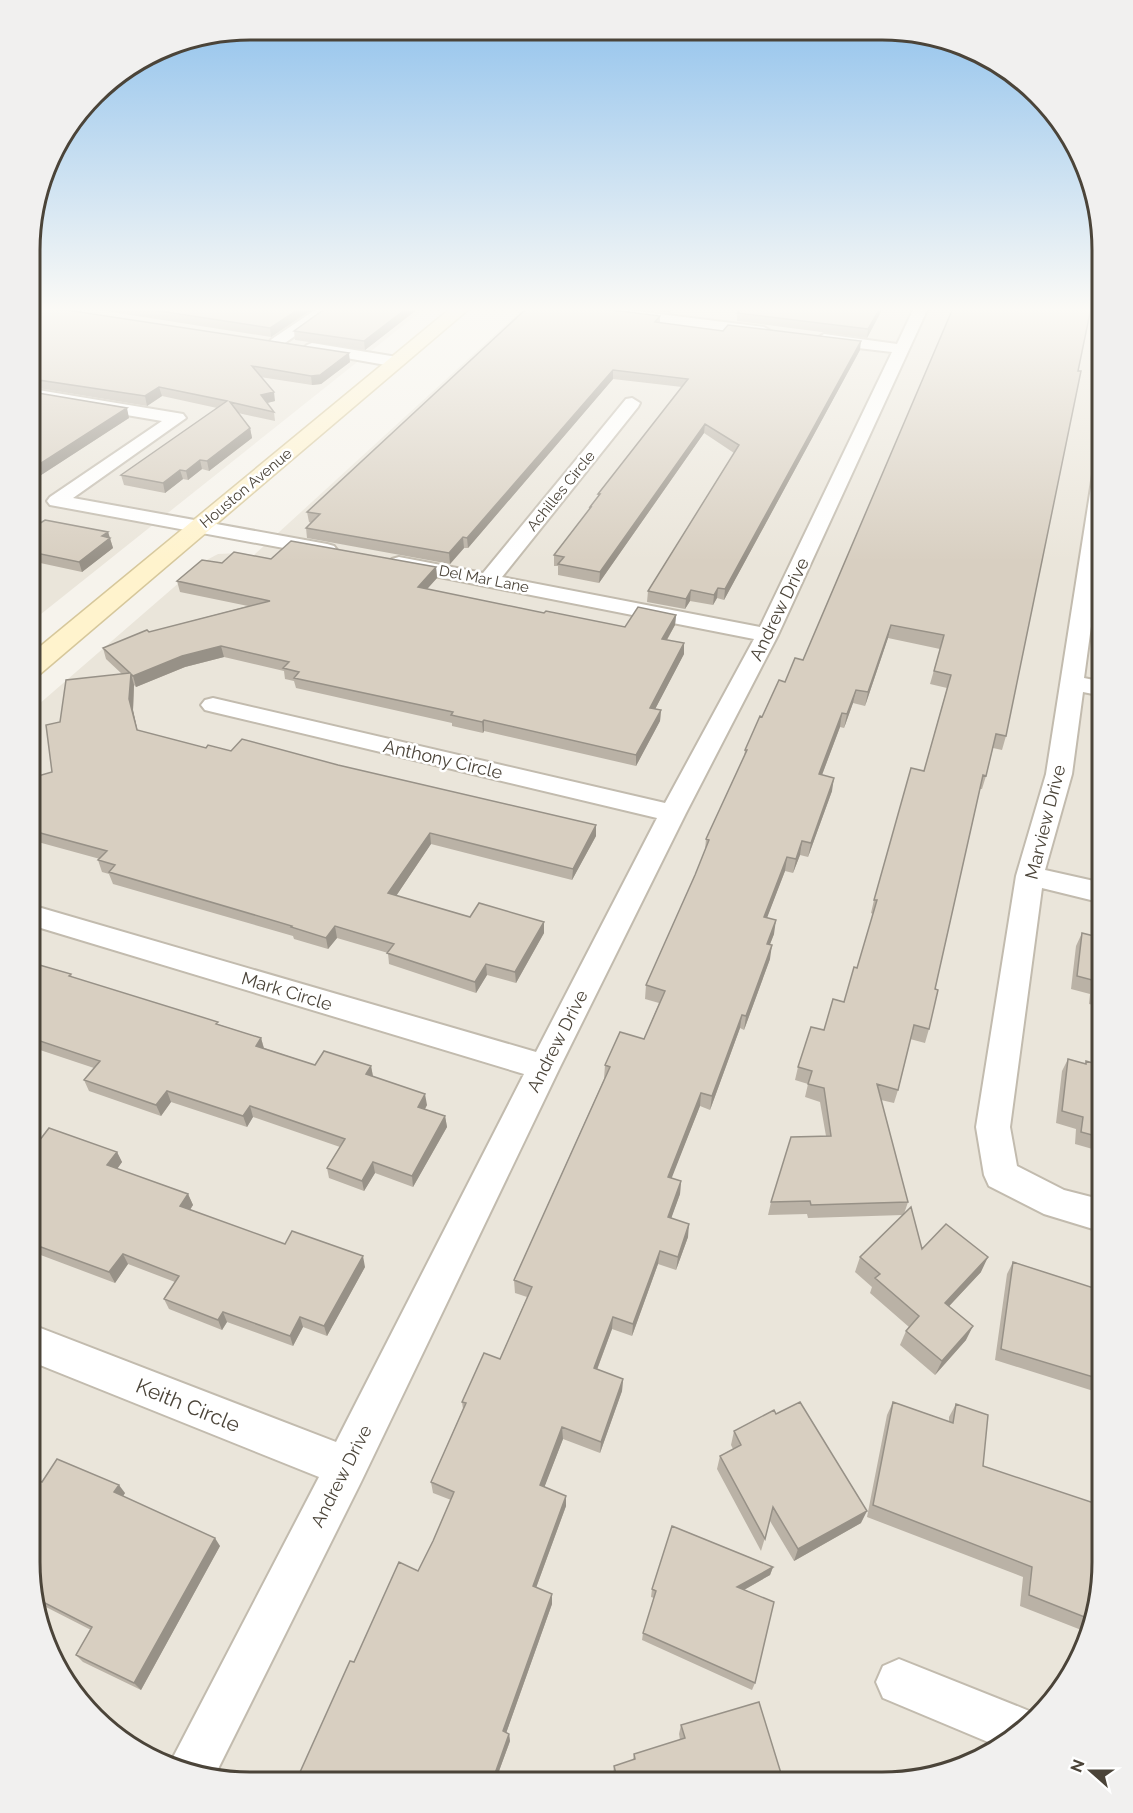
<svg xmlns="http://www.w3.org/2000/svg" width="1133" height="1813" font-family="Raleway,sans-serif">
<rect width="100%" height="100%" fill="#f6f3ec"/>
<!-- residential -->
<path fill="#eae5da" d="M32,308H425L31,622Z
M524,308H1103L1102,1577L1086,1646L1058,1696L1017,1737L966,1766L882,1783L222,1781L167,1766L117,1738L76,1697L47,1646L30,1562L31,711L203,562L218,554L239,553L254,555Z"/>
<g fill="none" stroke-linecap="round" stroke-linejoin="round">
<defs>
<path id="street" d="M318,308H335L282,345H272L269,342L272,339Z
M568,308H611L764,327L772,332L764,337L575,312Z
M914,308H928L778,635L686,813L560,1067L361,1482L213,1779L168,1767L319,1477L30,1361V1324L336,1442L524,1074L31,925V905L536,1052L657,818L213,712L205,710L201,705L205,700L213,698L665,803L754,639L399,569L392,567L389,563L392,559L399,557L483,573L626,399L632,398L640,403L638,407L502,577L760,627L892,352L824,344L816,339L824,334L897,344Z
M312,343L397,357L405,362L397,367L307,351L304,348L307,345Z
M32,389L177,413L183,414L186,418L73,498L327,544L334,546L337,550L334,554L327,556L50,505L47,501L50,497L162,421L32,399Z
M1103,463V538L1084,678L1103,682V696L1083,692L1072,774L1045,870L1103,883V903L1042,888L1010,1127L1017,1166L1064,1190L1103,1200V1232L1044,1214L989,1186L984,1175L976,1127L1016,876L1046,774L1094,468L1097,464Z
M899,1659L1022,1708L1039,1715L1017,1737L1000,1747L883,1698L876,1682L883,1666Z"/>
<path id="secondary" d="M451,308H470L40,674L31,676V654Z"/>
</defs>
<!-- street casing -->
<use href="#street" stroke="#c2bbae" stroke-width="4"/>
<!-- secondary casing -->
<use href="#secondary" stroke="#d6c79b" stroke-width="3"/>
<!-- street -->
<use href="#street" fill="#fff" fill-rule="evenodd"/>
<!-- secondary -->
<use href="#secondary" fill="#fff3cd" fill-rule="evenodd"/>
</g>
<!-- wall -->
<path fill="#bab2a6" d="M32,308L350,362L321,384L312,385L260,377L275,401L267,403L274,412L275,421L238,413L250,428L252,438L209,471L202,469L188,480L183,479L165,493L124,485L121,475L217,408L162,396L147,406L32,387Z
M86,308H314L271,337Z
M419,308L365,350L295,340L294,331Z
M632,308H674L670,313Z
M883,308L867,338L737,321V313Z
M953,308L1006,736L1002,750L993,748L986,776L982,789H980L935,989L929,1029L925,1043L910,1039L898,1090L894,1103L881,1100L908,1202L904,1214L922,1249L981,1272L949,1306L966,1340L935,1375L900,1345L906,1331L909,1327L870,1293L872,1287L855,1272L860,1257L903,1215L808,1218L807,1214L768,1215L771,1202L826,1136L820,1102L805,1097L808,1084L795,1080L798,1067L844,1002L857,968L873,914L871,913L874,900L924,771L947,688L930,684L940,649L888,638L865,706L853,703L844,728L840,727L822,775L832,791L808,857L800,855L793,873L785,871L767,917L774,934L770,944V959L744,1030L740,1028L710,1110L700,1106L671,1178L681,1181L680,1194L671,1218L688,1237L676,1270L658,1264L632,1336L612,1329L597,1370L623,1379L622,1391L600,1453L563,1439L544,1487L566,1506L536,1588L552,1604L506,1733L509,1734L510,1741L495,1782L296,1781L354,1662L418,1571L433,1541L451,1500L433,1493L431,1482L463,1409L462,1402L500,1359L527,1297L515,1293L514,1280L604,1079L605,1065L644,1039L659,1003L645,999L646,985L695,875L705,850L706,839L744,758L745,750L762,717L785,682L803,660Z
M660,316V323L860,350L724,600L717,598L713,605L690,601L685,609L647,602L648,591L734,453L704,433L599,583L558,575V566H554V555L589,510L590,507L598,497V494L682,387L613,379L468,548H464L450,564L307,538L306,528L311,523L309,522L307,512Z
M32,392L129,418L35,479L32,478Z
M31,529L108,532L113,548L82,572L31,561Z
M271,559L436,567L437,578L427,589L544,613L625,627L676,615L675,625L667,640L684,654L655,709L661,710L660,721L636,766L484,731L483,733L452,726V723L296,688L294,681L285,679L284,671L224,657L185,667L136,687L134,685L133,710L137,730L206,748L338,765L596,825V836L572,880L431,844L396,896L470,917L544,922V933L516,983L487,975L476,993L389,964L388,953L337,938L328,949L294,939L293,936L113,884L109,874L102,872L98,860L100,859L38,842L31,844V778L52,772L60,722L122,674L106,659L103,648L149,632L248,606L180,592L177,581L222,563Z
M1103,930V1007L1089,1004L1090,994L1071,989L1076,946L1082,933L1100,938Z
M31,970L71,974L72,977L261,1038L264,1048L315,1065L371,1066L373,1076L427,1105L425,1109L445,1116L447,1127L413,1187L375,1173L364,1191L329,1178L327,1168L340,1147L253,1117L247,1127L171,1102L161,1116L89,1091L84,1080L94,1068L31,1047Z
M1068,1059L1085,1064L1086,1061L1103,1066V1152L1075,1144L1076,1129L1056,1123L1062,1071Z
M31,1138L39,1141L117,1152L122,1162L117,1169L188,1194L193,1205L190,1210L285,1244L365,1267L327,1336L303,1327L293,1346L227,1322L222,1330L169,1309L164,1299L175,1282L128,1264L115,1283L30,1251Z
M1013,1262L1103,1291V1394L995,1360L1007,1274Z
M893,1402L949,1422V1417L956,1404L983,1466L1102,1577L1089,1633L1020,1606L1023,1577L867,1517L887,1415Z
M734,1431L861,1523L794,1561L770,1521L761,1551L717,1469L720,1456L733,1449L731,1445Z
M42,1482L125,1493L123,1496L220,1546L141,1690L83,1662L76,1655L91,1630L44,1606L41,1610L39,1609L30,1562Z
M773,1567L770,1575L744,1590L755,1683L752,1690L642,1640L643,1633L654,1598L651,1597L652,1589Z
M681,1725L784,1783L615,1782L613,1774L614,1766L633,1760L634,1754L680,1740L679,1734Z"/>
<!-- shaded-wall -->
<path fill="#979187" d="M300,308H314L271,337L270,328Z
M407,308H419L365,350L364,341Z
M880,308H883L867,338L868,329Z
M861,341L860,350L724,600L725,589Z
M349,353L350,362L321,384L312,385L311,376Z
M613,370V379L468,548L467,538Z
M159,387L162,396L147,406L145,396Z
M274,392L275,401L263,404L261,395Z
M127,408L129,418L35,479L32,469Z
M705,424L704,433L599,583L600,572Z
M250,428L252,438L209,471L207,461Z
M200,460L202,469L188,480L186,471Z
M180,470L183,479L165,493L163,483Z
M108,532L113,548L82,572L79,562L102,536Z
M463,537L464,548L450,564L449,553Z
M436,567L437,578L419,598L418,587Z
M718,588L717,598L713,605L714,595Z
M691,590L690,601L685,609L686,599Z
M676,615L675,625L661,650L662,639Z
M891,625L888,638L865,706L868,692Z
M684,643V654L650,719V708Z
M221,646L224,657L185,667L136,687L133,676L182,656Z
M131,674L134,685L133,710L140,741L129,699Z
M856,690L853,703L844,728L847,714Z
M661,710L660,721L636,766V755Z
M842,713L840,727L817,788L819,774Z
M484,720V731L483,733L482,722Z
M834,778L832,791L808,857L811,843Z
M596,825V836L572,880L573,869Z
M31,831H33L38,842L31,844Z
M430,833L431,844L390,905L388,893Z
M802,841L800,855L793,873L796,859Z
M787,857L785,871L762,931L764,917Z
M776,920L774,934L765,957L767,944Z
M544,922V933L516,983L515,972Z
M335,926L337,938L328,949L326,938Z
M772,945L770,959L744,1030L746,1016Z
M486,964L487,975L476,993L475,982Z
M742,1015L740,1028L710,1110L712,1096Z
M261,1038L264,1049L256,1046Z
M371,1066L373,1077L366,1074Z
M167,1091L171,1102L161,1116L156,1105Z
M701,1093L700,1106L667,1190L668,1177Z
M425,1094L427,1105L420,1118L418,1107Z
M250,1106L253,1117L247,1127L243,1116Z
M445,1116L447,1127L413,1187L412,1176Z
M117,1152L122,1162L112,1176L107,1165Z
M373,1162L375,1173L364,1191L362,1181Z
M681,1181L680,1194L667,1230L668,1217Z
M188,1194L193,1205L185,1217L180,1206Z
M689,1224L688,1237L676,1270L678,1257Z
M660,1251L658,1264L632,1336L633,1324Z
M123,1254L128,1264L115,1283L109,1272Z
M363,1256L365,1267L327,1336L324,1326Z
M988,1257L981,1272L939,1317L945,1303Z
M223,1312L227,1322L222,1330L218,1320Z
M300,1317L303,1327L293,1346L290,1336Z
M613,1317L612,1329L593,1380L594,1368Z
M973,1326L966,1340L935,1375L942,1361Z
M623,1379L622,1391L600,1453L601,1442Z
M562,1427L563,1439L541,1496L540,1485Z
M119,1485L125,1493L120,1501L114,1492Z
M566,1496V1506L533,1596V1586Z
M867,1511L861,1523L794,1561L798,1549Z
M215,1538L220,1546L141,1690L134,1683Z
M773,1567L770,1575L735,1595L737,1587Z
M552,1594V1604L504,1739L503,1731Z
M37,1600L44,1606L41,1610L39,1608Z
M509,1734L510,1741L495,1782H492Z"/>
<!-- building -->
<path fill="#d8cfc1" stroke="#979187" stroke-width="1.5" d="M32,308H53L349,353L320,375L311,376L252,366L274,392L261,395L274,412L230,402L250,428L207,461L200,460L186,471L180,470L163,483L121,475L227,401L159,387L145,396L32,379Z
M140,308H300L270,328Z
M326,308H407L364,341L294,331Z
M527,308H595L660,316L655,322L723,331L728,325L861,341L725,589L718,588L714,595L691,590L686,599L648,591L739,445L705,424L600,572L558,564L564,557L554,555L591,507H590L600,494H598L688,379L613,370L467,538L463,537L449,553L306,528L320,514L307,512Z
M741,308H880L868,329L737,313Z
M953,308H1091L1078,371H1081L1006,736L996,734L986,776L983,775L935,989L938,990L929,1029L914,1025L898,1090L877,1084L908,1202L811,1205L810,1201L771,1202L791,1137L831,1136L824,1088L808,1084L812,1071L798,1067L811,1027L824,1030L833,999L844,1002L854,967L857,968L877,900H874L911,768L924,771L951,675L934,671L944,635L891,625L868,692L856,690L847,714L842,713L819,774L834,778L811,843L802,841L796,859L787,857L764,917L776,920L767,944L772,945L746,1016L742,1015L712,1096L701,1093L668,1177L681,1181L668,1217L689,1224L678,1257L660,1251L633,1324L613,1317L594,1368L623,1379L601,1442L562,1427L540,1485L566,1496L533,1586L552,1594L503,1731L509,1734L492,1782L296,1781L350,1661L354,1662L399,1562L418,1571L433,1541L454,1492L431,1482L466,1403L462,1402L484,1353L500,1359L532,1287L514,1280L610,1067L605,1065L620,1032L644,1039L665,991L646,985L695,875L709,840L706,839L747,750H745L760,716L762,717L779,680L785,682L795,658L803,660Z
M32,392L127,408L32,469Z
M45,520L108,532L102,536L110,538L79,562L31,552V529Z
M291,541L436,567L418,587L544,613L546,611L625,627L638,607L676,615L662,639L684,643L650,708L661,710L636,755L484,720L482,722L451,715L453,712L294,678L299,672L283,668L289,662L221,646L182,656L133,676L131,674L129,699L137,730L206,748L208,745L231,751L242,739L338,765L596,825L573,869L430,833L388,893L470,917L479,903L544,922L515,972L486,964L475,982L387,953L394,944L335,926L326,938L291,927L292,926L109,872L115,865L98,860L107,851L33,831H31V778L52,772L46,725L60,722L66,680L130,673L103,648L147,630L149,632L270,601L177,581L202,560L222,563L234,552L271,559Z
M1082,933L1102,938L1103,935V993L1095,991L1096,981L1077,976Z
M36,964L71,974L69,976L218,1022L216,1024L261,1038L256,1046L315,1065L324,1051L371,1066L366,1074L425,1094L418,1107L445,1116L412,1176L373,1162L362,1181L327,1168L345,1139L250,1106L243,1116L167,1091L156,1105L84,1080L100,1061L31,1038V970Z
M1068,1059L1086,1064V1061L1103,1066V1138L1081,1132L1083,1117L1062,1111Z
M49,1128L117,1152L107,1165L188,1194L180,1206L285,1244L292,1231L363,1256L324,1326L300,1317L290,1336L223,1312L218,1320L164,1299L179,1276L123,1254L109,1272L30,1243L31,1138L39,1141Z
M911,1207L922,1249L946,1224L988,1257L945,1303L973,1326L942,1361L906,1331L919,1316L875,1278L880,1274L860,1257Z
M1013,1262L1103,1291V1380L1001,1349Z
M800,1402L867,1511L798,1549L773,1507L765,1539L720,1456L741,1445L734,1431L774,1410L776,1414Z
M893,1402L953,1423L956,1404L988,1415L983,1466L1103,1506L1102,1577L1092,1620L1029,1595L1032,1567L873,1505Z
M57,1459L119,1485L114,1492L215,1538L134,1683L76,1655L92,1627L37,1599L30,1562V1477L42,1482Z
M672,1526L773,1567L737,1587L774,1602L755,1683L643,1633L656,1591L652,1589Z
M759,1702L784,1783L618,1782L614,1766L635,1759L634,1754L685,1738L681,1725Z"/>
<!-- sky -->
<linearGradient id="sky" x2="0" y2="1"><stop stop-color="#8fc1ec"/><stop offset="0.55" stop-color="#fbfaf6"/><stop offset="1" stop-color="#fbfaf6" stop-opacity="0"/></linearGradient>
<rect width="1133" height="562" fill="url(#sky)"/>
<g text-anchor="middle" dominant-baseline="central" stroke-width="5" stroke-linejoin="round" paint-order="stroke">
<!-- far-street labels -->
<g font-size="15" fill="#4b4439" stroke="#fff">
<text transform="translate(246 488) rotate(-40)">Houston Avenue</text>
<text transform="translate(561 491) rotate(-51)">Achilles Circle</text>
<text transform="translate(484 579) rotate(11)">Del Mar Lane</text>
</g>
<!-- street labels -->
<g font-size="18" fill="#4b4439" stroke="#fff">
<text transform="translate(779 609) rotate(-64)">Andrew Drive</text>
<text transform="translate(443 759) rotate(13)">Anthony Circle</text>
<text transform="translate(1045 822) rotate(-76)">Marview Drive</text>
<text transform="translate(287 991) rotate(17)">Mark Circle</text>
<text transform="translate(557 1041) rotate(-63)">Andrew Drive</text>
<text transform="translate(341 1476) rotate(-63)">Andrew Drive</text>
</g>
<!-- near-street labels -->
<g font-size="21" fill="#4b4439" stroke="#fff">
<text transform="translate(188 1405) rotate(22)">Keith Circle</text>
</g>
</g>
<!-- crop -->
<path d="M0 0H1133V1813H0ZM250 40H882A210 210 0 0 1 1092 250V1562A210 210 0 0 1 882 1772H250A210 210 0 0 1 40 1562V250A210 210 0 0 1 250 40Z" fill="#f1f0ef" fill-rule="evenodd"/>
<path fill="none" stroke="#4b4439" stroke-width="3" d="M250 40H882A210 210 0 0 1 1092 250V1562A210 210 0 0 1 882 1772H250A210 210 0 0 1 40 1562V250A210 210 0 0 1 250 40Z"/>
<!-- north arrow -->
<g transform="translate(1091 1771) rotate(291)" stroke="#ffffff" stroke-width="4.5" paint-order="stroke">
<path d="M0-4.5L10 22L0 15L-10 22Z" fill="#4b4439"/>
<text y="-9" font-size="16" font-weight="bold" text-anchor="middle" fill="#4b4439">N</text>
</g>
</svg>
